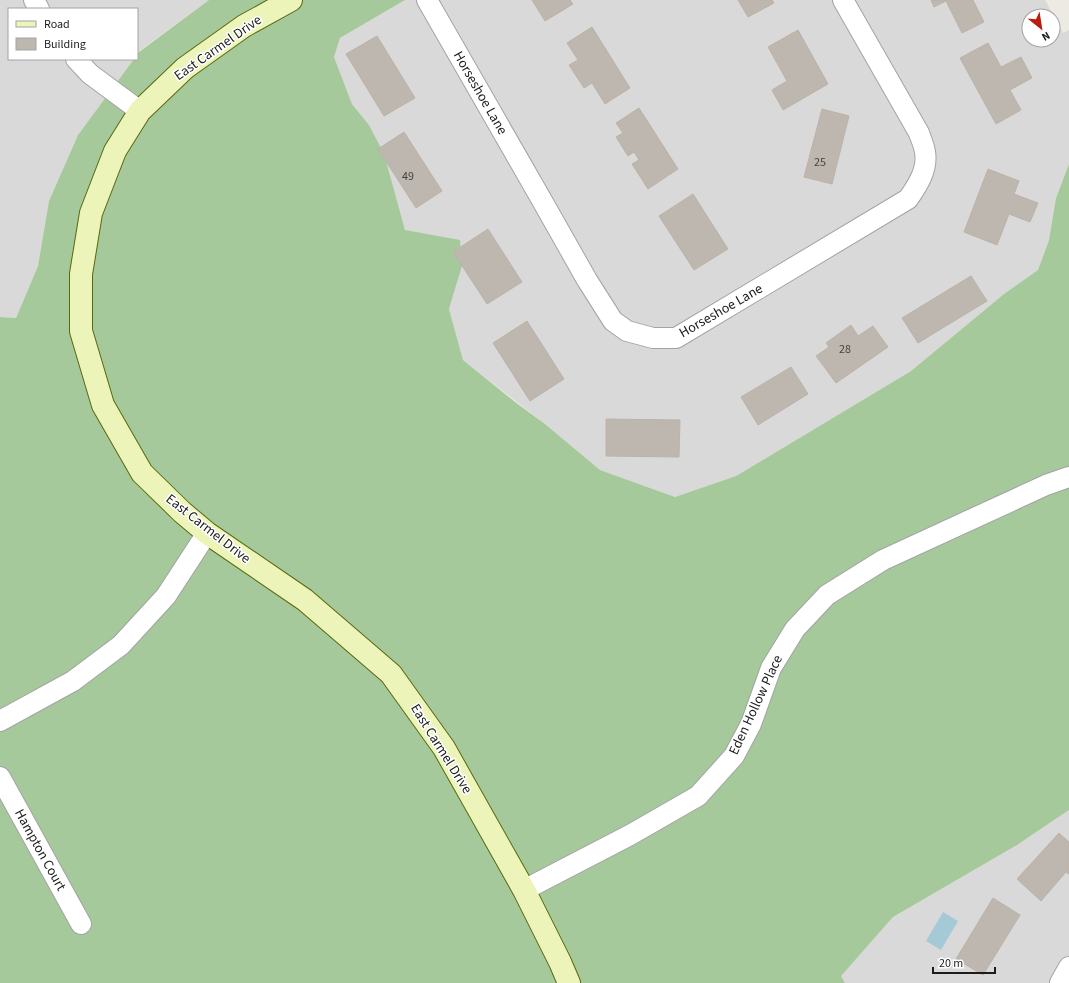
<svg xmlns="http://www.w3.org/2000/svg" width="1069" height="983" font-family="'Source Sans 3',sans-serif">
<rect width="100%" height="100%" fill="#edeae3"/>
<!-- residential -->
<path fill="#dad9d9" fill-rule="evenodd" d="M0,0H209L139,51L137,55V9H9V59H134L78,135L49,201L38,266L16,318L0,317Z
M405,0H1045L1063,33L1069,30V164L1056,198L1049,240L1038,270L1004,294L911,371L736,476L675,497L600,470L545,424L463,360L449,309L462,266L405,230L397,203L369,125L352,104L334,57L340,38ZM1029,16H1053V40H1029Z
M1069,810V983H845L840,976L893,917L1017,845Z"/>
<!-- forest -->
<path fill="#a5c99b" d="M209,0H405L340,38L334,57L352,104L369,125L384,154L405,230L460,240L462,266L449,309L463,360L515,402L545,424L600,470L675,497L736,476L911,371L1004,294L1038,270L1049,240L1056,198L1069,164V810L1017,845L893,917L841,976L845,983H0V317L16,318L38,266L49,201L78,135L134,59H137V55L139,52Z"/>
<!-- water -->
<path fill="#a6c9d7" d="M943,912L958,921L941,950L926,941Z"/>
<!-- building -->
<path fill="#bdb7b0" stroke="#bdb2a7" d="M532,0H570L573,4L545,21Z
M738,0H772L774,3L748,17Z
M931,0H973L984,22L962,33L946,1L934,7Z
M592,27L630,88L605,104L592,83L584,88L569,65L578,60L567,43Z
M798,30L828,84L783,110L772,90L787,81L768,47Z
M377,36L415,98L384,116L346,54Z
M988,43L1001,67L1021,57L1032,78L1010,90L1021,110L996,124L960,58Z
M639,108L678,169L648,189L632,164L639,160L634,152L628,156L616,137L623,133L616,123Z
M822,109L849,116L832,184L804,177Z
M404,132L442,191L416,208L378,149Z
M988,169L1019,181L1014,194L1038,203L1030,222L1009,214L997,245L964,232Z
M693,194L728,249L694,270L659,216Z
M488,229L522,282L487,304L453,252Z
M971,276L987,301L918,343L902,318Z
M527,321L564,379L530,401L493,343Z
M851,325L858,336L873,326L888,347L836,383L816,356L829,347L826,343Z
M791,367L808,394L758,425L741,397Z
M606,419L680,420L679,457L606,456Z
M1059,833L1069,842V874L1066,872L1041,901L1017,879Z
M993,898L1020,915L983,975L956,959Z"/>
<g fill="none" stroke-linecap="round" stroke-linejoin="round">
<defs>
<path id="street" d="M34,0L39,9
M427,0L544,204L587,280L613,321L627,331L653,338H676L908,199C918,185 928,169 925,152C924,145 921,139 919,133L843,0
M76,59L90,74L140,111
M0,721L73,681L121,645L166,596L207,533
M0,777L81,924
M524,890L630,835L698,796L734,756L751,724L771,668L795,629L827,595L883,560L1046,485L1069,477
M1060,983L1069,967"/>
<path id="secondary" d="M291,0L244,26L185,68L140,111L115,151L91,213L81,274V331L103,405L142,473L182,512L207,533L305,600L391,674L444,748L524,890L560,962L569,983"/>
</defs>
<!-- street casing -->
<use href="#street" stroke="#a3a3a3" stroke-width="22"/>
<!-- secondary casing -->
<use href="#secondary" stroke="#59690d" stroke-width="24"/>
<!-- street -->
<use href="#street" stroke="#fff" stroke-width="20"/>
<!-- secondary -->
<use href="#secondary" stroke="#ecf4ba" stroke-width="22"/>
</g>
<g text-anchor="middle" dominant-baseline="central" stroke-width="3" stroke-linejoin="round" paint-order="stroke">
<!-- number labels -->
<g font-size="12" fill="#444341">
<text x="820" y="162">25</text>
<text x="408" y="176">49</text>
<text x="845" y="349">28</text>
</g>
<!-- street labels -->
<g font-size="14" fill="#1c1c1c" stroke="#fff">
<text transform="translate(218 48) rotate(-35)">East Carmel Drive</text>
<text transform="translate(480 93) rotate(60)">Horseshoe Lane</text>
<text transform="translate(721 311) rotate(-30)">Horseshoe Lane</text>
<text transform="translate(208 529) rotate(38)">East Carmel Drive</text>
<text transform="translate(756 705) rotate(-65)">Eden Hollow Place</text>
<text transform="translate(441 749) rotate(58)">East Carmel Drive</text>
<text transform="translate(40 850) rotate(61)">Hampton Court</text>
</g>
</g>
<!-- legend -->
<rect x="8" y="8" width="130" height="52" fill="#ffffff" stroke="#a4a4a4"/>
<rect x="16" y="21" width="20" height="6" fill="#ecf4ba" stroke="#a4a4a4"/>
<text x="44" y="28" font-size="12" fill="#1c1c1c">Road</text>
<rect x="16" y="38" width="20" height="12" fill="#bdb7b0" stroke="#a4a4a4"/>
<text x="44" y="48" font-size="12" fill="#1c1c1c">Building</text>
<!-- north arrow -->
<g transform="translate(1041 28) rotate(150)"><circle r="19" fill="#ffffff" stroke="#a4a4a4"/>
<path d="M0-3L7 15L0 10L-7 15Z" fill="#b81d10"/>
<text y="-6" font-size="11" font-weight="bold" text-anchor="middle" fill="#1c1c1c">N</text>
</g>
<!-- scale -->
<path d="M933 967v6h62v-6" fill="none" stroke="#1c1c1c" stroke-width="2"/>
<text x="939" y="967" font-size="12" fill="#1c1c1c" stroke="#ffffff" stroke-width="3" paint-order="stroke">20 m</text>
</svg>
